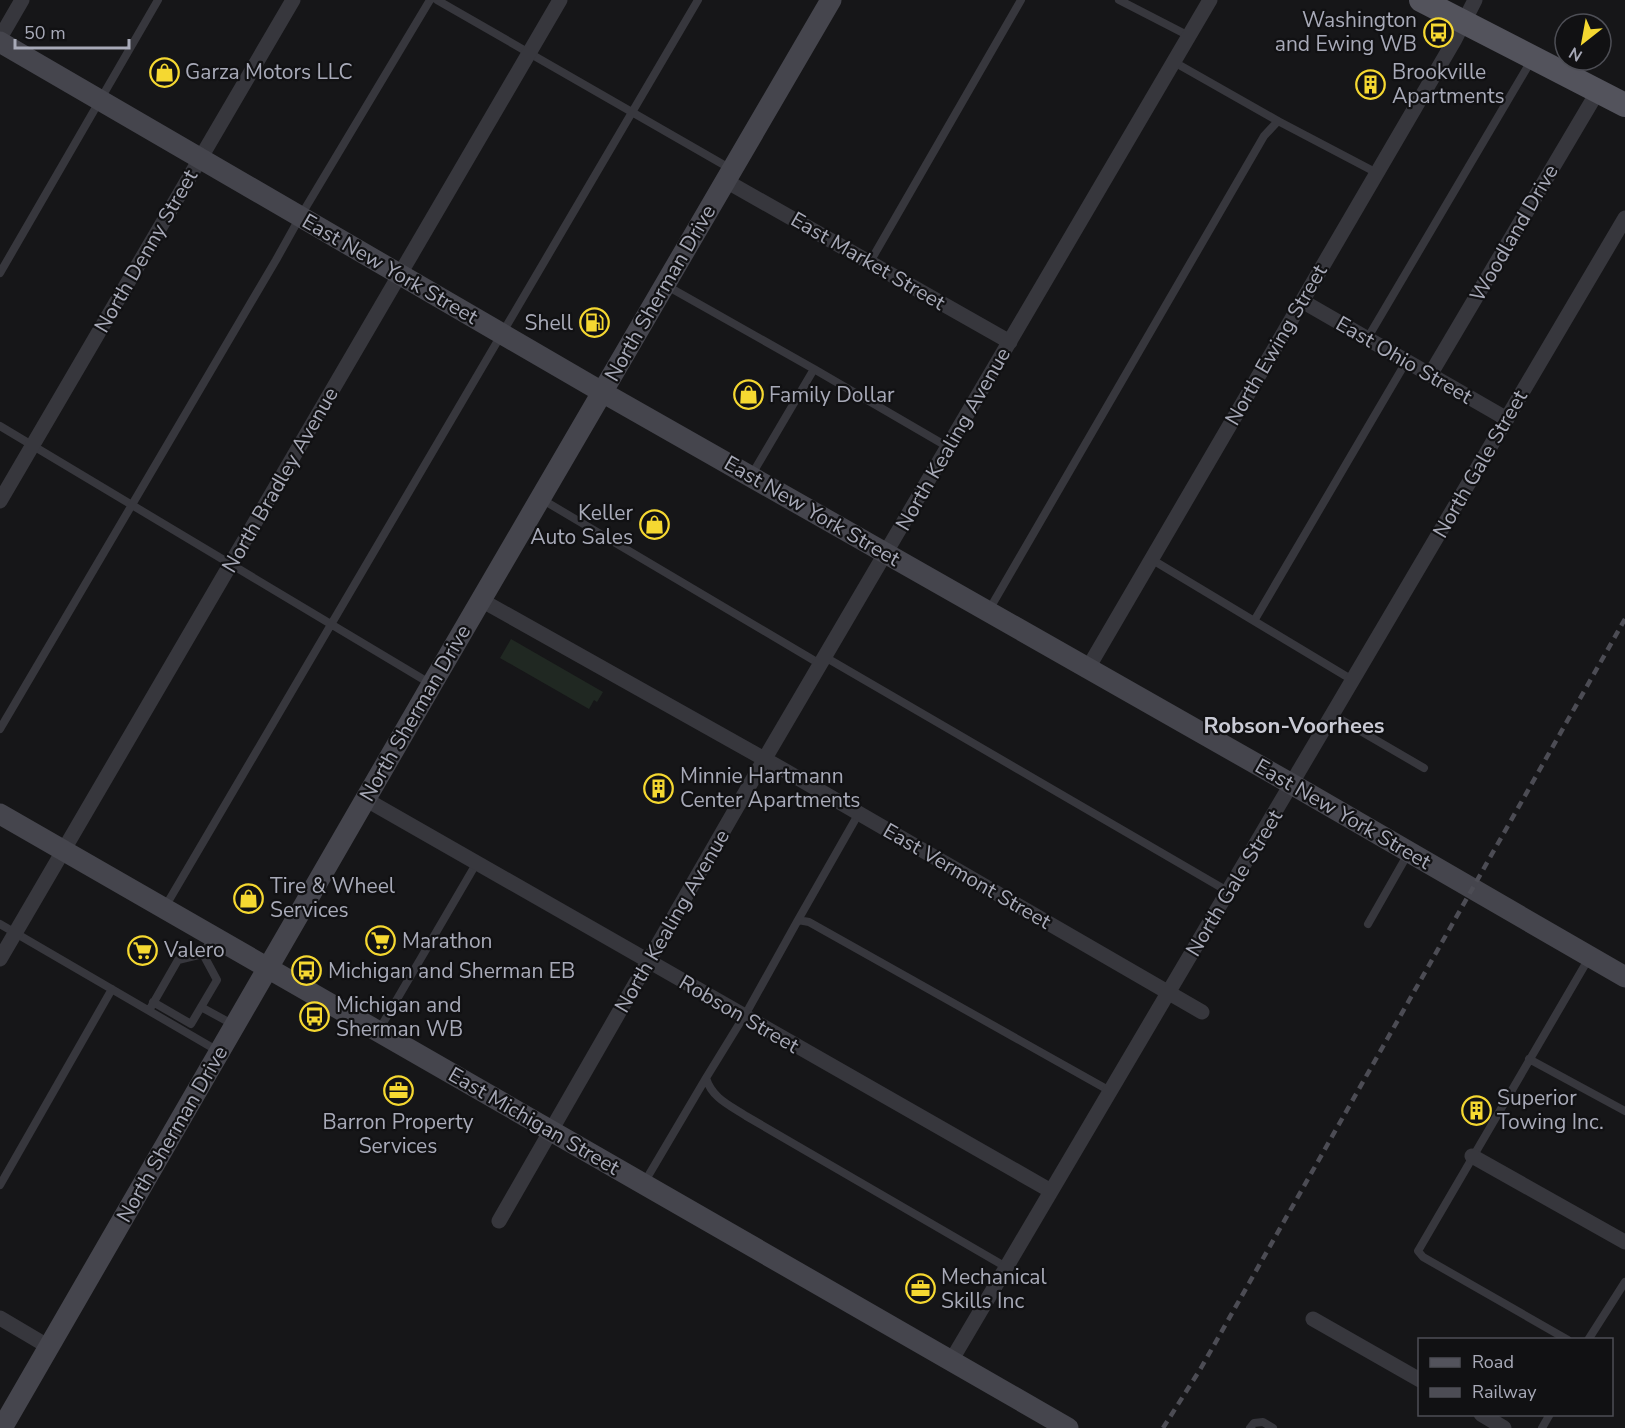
<svg xmlns="http://www.w3.org/2000/svg" width="1625" height="1428" font-family="'Nunito Sans',sans-serif">
<rect width="100%" height="100%" fill="#161618"/>
<!-- green -->
<path fill="#202822" d="M511,639L603,692L597,702L594,700L589,709L500,658Z"/>
<g fill="none" stroke-linecap="round" stroke-linejoin="round">
<!-- service -->
<path stroke="#37373d" stroke-width="8" d="M437,0L731,169
M1119,0L1189,36
M1174,62L1278,121L1377,173
M870,262L1021,0
M0,273L158,0
M667,286L814,369
M1367,339L1531,61
M0,426L431,684
M751,476L814,369L948,447
M543,500L820,664
M1151,559L1354,681
M989,610L1264,136L1278,121
M1254,621L1406,362
M825,657L1229,892
M1333,715L1424,768
M0,729L276,260L300,217L430,0
M165,907L698,0
M798,920L859,813
M0,924L218,1051
M1368,924L1409,852
M153,1002L191,1024L217,980L203,954
M151,1007L178,960L203,954L212,937
M201,1007L234,1025
M379,1030L476,864
M1529,1059L1625,1111
M644,1183L706,1078
M0,1185L112,989
M1006,1267L746,1116C729,1105 712,1098 706,1078L749,1008L798,920L809,922L1110,1091
M1568,1340L1423,1257L1418,1251L1589,958
M1588,1340L1625,1282
M1250,1428L1254,1423L1263,1422L1273,1428
M1542,1428L1550,1414"/>
<!-- minor -->
<path stroke="#37373d" stroke-width="15" d="M0,38L22,0
M726,181L1010,342
M1302,301L1507,419
M1430,375L1598,91
M0,501L293,0
M481,600L784,770L1202,1012
M1088,668L1454,41L1475,0
M365,799L1051,1191
M0,959L560,0
M1472,1156L1625,1242
M499,1221L764,760L1210,0
M0,1318L49,1347
M1313,1319L1420,1380
M951,1361L1625,218
M1481,1414L1504,1428"/>
<!-- secondary -->
<path stroke="#45454d" stroke-width="21" d="M0,42L602,392L1302,790L1625,977
M0,814L1068,1428
M2,1428L432,684L831,0"/>
<!-- primary -->
<path stroke="#53535c" stroke-width="24" d="M1421,0L1625,105"/>
<!-- rail -->
<path stroke="#4c4c54" stroke-width="4.5" stroke-dasharray="8 6" stroke-linecap="butt" d="M1163,1428L1201,1368L1625,619"/>
</g>
<!-- icons -->
<defs>
<symbol id="bus-ring" viewBox="-11 -11 22 22"><circle r="9.5" fill="#111113" stroke="#f5d831" stroke-width="1.5"/><path d="M-5-6H5V4H4V6H2V4H-2V6H-4V4H-5ZM-3.5-4V0h7V-4ZM-3.5 1.2v1.5H-2V1.2ZM2 1.2v1.5H3.5V1.2Z" fill="#f5d831"/></symbol>
<symbol id="shop-ring" viewBox="-11 -11 22 22"><circle r="9.5" fill="#111113" stroke="#f5d831" stroke-width="1.5"/><path d="M-5-2.5h2.3a2.7 3.5 0 0 1 5.4 0H5L5.5 6h-11ZM-1.5-2.5h3a1.5 2.3 0 0 0-3 0Z" fill="#f5d831"/></symbol>
<symbol id="building-ring" viewBox="-11 -11 22 22"><circle r="9.5" fill="#111113" stroke="#f5d831" stroke-width="1.5"/><path d="M-4-6H4V6H1V3H-1V6H-4ZM-2.5-4.3h1.7v1.8h-1.7ZM.8-4.3h1.7v1.8H.8ZM-2.5-1h1.7V.8h-1.7ZM.8-1h1.7V.8H.8Z" fill="#f5d831"/></symbol>
<symbol id="fuel-ring" viewBox="-11 -11 22 22"><circle r="9.5" fill="#111113" stroke="#f5d831" stroke-width="1.5"/><path d="M-5.5-6h7V0h2V4h1.3V-2.5L3-4.5l.8-.8L6-3V5H2.5V1h-1V6h-7ZM-4.2-4.7v3.2H.2V-4.7Z" fill="#f5d831"/></symbol>
<symbol id="supermarket-ring" viewBox="-11 -11 22 22"><circle r="9.5" fill="#111113" stroke="#f5d831" stroke-width="1.5"/><path d="M-6-5.5h2.5l.6 2H6L4.5 2H-2.5L-4.4-4H-6ZM-1.5 3.2a1.3 1.3 0 1 0 .1 0ZM3 3.2a1.3 1.3 0 1 0 .1 0Z" fill="#f5d831"/></symbol>
<symbol id="office-ring" viewBox="-11 -11 22 22"><circle r="9.5" fill="#111113" stroke="#f5d831" stroke-width="1.5"/><path d="M-6-3h4V-5.5h4V-3h4V5H-6ZM-1-4.5V-3h2v-1.5ZM-6 0V1H6V0Z" fill="#f5d831"/></symbol>
</defs>
<g fill-rule="evenodd">
<use href="#bus-ring" x="1422" y="16" width="33" height="33"/>
<use href="#shop-ring" x="148" y="56" width="33" height="33"/>
<use href="#building-ring" x="1354" y="68" width="33" height="33"/>
<use href="#fuel-ring" x="578" y="306" width="33" height="33"/>
<use href="#shop-ring" x="732" y="378" width="33" height="33"/>
<use href="#shop-ring" x="638" y="508" width="33" height="33"/>
<use href="#building-ring" x="642" y="772" width="33" height="33"/>
<use href="#shop-ring" x="232" y="882" width="33" height="33"/>
<use href="#supermarket-ring" x="364" y="924" width="33" height="33"/>
<use href="#supermarket-ring" x="126" y="934" width="33" height="33"/>
<use href="#bus-ring" x="290" y="954" width="33" height="33"/>
<use href="#bus-ring" x="298" y="1000" width="33" height="33"/>
<use href="#office-ring" x="382" y="1074" width="33" height="33"/>
<use href="#building-ring" x="1460" y="1094" width="33" height="33"/>
<use href="#office-ring" x="904" y="1272" width="33" height="33"/>
</g>
<g text-anchor="middle" dominant-baseline="central" stroke-width="4.5" stroke-linejoin="round" paint-order="stroke">
<!-- poi labels -->
<g font-size="21" fill="#a8aab8" stroke="#111113" text-anchor="start">
<text x="1417" y="20" text-anchor="end">Washington<tspan x="1417" dy="24">and Ewing WB</tspan></text>
<text x="185" y="72">Garza Motors LLC</text>
<text x="1392" y="72">Brookville<tspan x="1392" dy="24">Apartments</tspan></text>
<text x="573" y="323" text-anchor="end">Shell</text>
<text x="769" y="395">Family Dollar</text>
<text x="633" y="513" text-anchor="end">Keller<tspan x="633" dy="24">Auto Sales</tspan></text>
<text x="680" y="776">Minnie Hartmann<tspan x="680" dy="24">Center Apartments</tspan></text>
<text x="270" y="886">Tire &amp; Wheel<tspan x="270" dy="24">Services</tspan></text>
<text x="402" y="941">Marathon</text>
<text x="164" y="950">Valero</text>
<text x="328" y="971">Michigan and Sherman EB</text>
<text x="336" y="1005">Michigan and<tspan x="336" dy="24">Sherman WB</tspan></text>
<text x="1497" y="1098">Superior<tspan x="1497" dy="24">Towing Inc.</tspan></text>
<text x="398" y="1122" text-anchor="middle">Barron Property<tspan x="398" dy="24">Services</tspan></text>
<text x="941" y="1277">Mechanical<tspan x="941" dy="24">Skills Inc</tspan></text>
</g>
<!-- street labels -->
<g font-size="21" fill="#a8aab8" stroke="#111113">
<text transform="translate(1514 233) rotate(-60)">Woodland Drive</text>
<text transform="translate(146 251) rotate(-60)">North Denny Street</text>
<text transform="translate(868 261) rotate(30)">East Market Street</text>
<text transform="translate(390 269) rotate(30)">East New York Street</text>
<text transform="translate(660 293) rotate(-60)">North Sherman Drive</text>
<text transform="translate(1276 345) rotate(-60)">North Ewing Street</text>
<text transform="translate(1404 360) rotate(30)">East Ohio Street</text>
<text transform="translate(953 439) rotate(-60)">North Kealing Avenue</text>
<text transform="translate(1480 464) rotate(-60)">North Gale Street</text>
<text transform="translate(280 480) rotate(-60)">North Bradley Avenue</text>
<text transform="translate(812 511) rotate(30)">East New York Street</text>
<text transform="translate(415 713) rotate(-60)">North Sherman Drive</text>
<text transform="translate(1343 814) rotate(30)">East New York Street</text>
<text transform="translate(967 876) rotate(30)">East Vermont Street</text>
<text transform="translate(1234 883) rotate(-59)">North Gale Street</text>
<text transform="translate(672 921) rotate(-60)">North Kealing Avenue</text>
<text transform="translate(739 1014) rotate(30)">Robson Street</text>
<text transform="translate(534 1121) rotate(30)">East Michigan Street</text>
<text transform="translate(172 1134) rotate(-60)">North Sherman Drive</text>
</g>
<!-- neighbourhood labels -->
<g font-size="22" font-weight="bold" fill="#c9cad4" stroke="#111113">
<text x="1294" y="726">Robson-Voorhees</text>
</g>
</g>
<!-- legend -->
<rect x="1418" y="1338" width="195" height="78" fill="#111113" stroke="#4d4e55" stroke-width="1.5"/>
<rect x="1430" y="1358" width="30" height="9" fill="#53535c" stroke="#4d4e55" stroke-width="1.5"/>
<text x="1472" y="1368" font-size="18" fill="#a8aab8">Road</text>
<rect x="1430" y="1388" width="30" height="9" fill="#4c4c54" stroke="#4d4e55" stroke-width="1.5"/>
<text x="1472" y="1398" font-size="18" fill="#a8aab8">Railway</text>
<!-- north arrow -->
<g transform="translate(1583 42) rotate(211)"><circle r="28" fill="#111113" stroke="#4d4e55" stroke-width="1.5"/>
<path d="M0-4.5L10 22L0 15L-10 22Z" fill="#f5d831"/>
<text y="-9" font-size="16" font-weight="bold" text-anchor="middle" fill="#a8aab8">N</text>
</g>
<!-- scale -->
<path d="M15 39v9h114v-9" fill="none" stroke="#a8aab8" stroke-width="3"/>
<text x="24" y="39" font-size="18" fill="#a8aab8" stroke="#111113" stroke-width="4.5" paint-order="stroke">50 m</text>
</svg>
